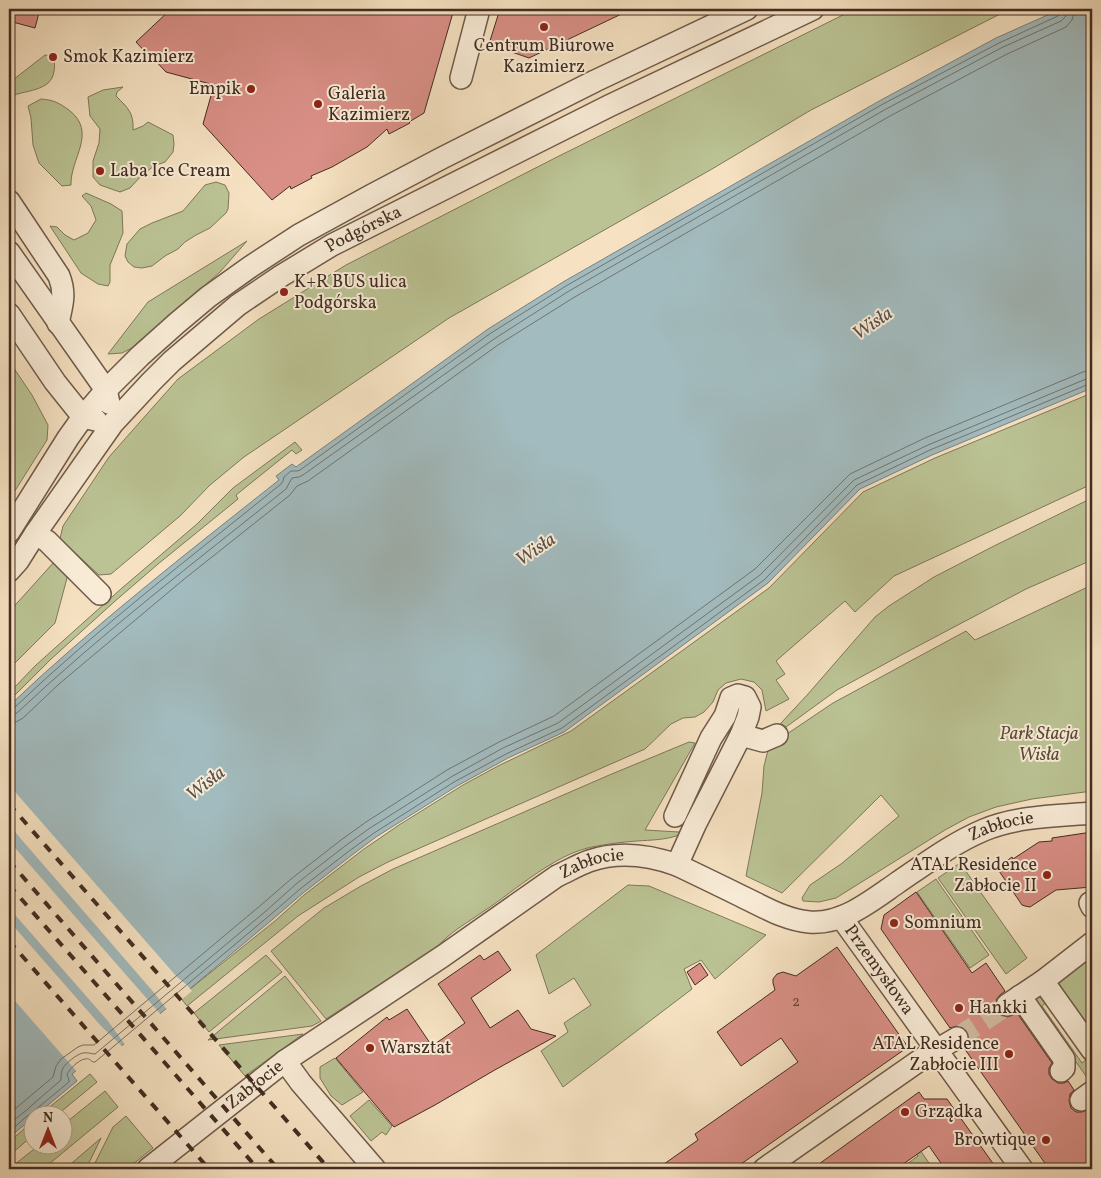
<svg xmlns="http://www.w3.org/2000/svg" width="1101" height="1178" font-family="Vollkorn,serif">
<rect width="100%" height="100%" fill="#f6e2c2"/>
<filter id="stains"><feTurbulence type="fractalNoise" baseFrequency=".004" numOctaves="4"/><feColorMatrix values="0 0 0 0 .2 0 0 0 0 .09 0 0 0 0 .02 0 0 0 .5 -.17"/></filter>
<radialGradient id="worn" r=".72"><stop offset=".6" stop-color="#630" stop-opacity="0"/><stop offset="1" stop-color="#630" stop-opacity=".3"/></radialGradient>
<!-- green -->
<path fill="#bbc394" stroke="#7e785b" d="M855,9H1010L811,110L712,169L449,318L244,457L210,485L180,516L111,574L99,575L60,539L63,526L109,457L178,379L259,319L346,265L557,157Z
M45,55L51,56C55,61 55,65 54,71C52,92 23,90 9,97V83Z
M123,87L117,92L116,96C128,108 134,113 133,130L143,126L148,122L173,135L174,144L173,152L165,162L154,166L142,175L130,188L120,192L100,185L93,177V161L99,143L100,129L90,116L88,97L103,90Z
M41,99C54,100 59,103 69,110C98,133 70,158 71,185L62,186L39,163L33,145L31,118L28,106Z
M216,182L225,185L229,193L228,209L226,213L210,228L196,235L185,242L178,249L165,256L152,266L142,268L134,267L128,262L125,256L127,244L140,229L152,223L183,211L205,185Z
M86,193L111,204L122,211L123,233L110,265V282L108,286L98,284L81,273L50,226L57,227L65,235L74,240L88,233L96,220L91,206L82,196Z
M247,241L220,272L134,347L122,353L108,354L148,302Z
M9,361L32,395L48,425L47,440L11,497H9Z
M1092,393V484L894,576L855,612L845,601L776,661L785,674L776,680L789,699L766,711L762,690L754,682L741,679L726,683L718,690L713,702L704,712L695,717L683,718L671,724L645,749L388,862L359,877L298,916L187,1006L180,997L275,921L304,895L364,849L399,825L463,785L498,766L571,731L769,588L863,492L935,458Z
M295,442L302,450L296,454L292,450L236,495L238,499L158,564L114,602L50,660L9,701V693L36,665L122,588L197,524L233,488Z
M1092,498V560L1026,589L903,654L837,690L786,727L776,730L782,722L808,694L875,617L889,606L934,577L994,546Z
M54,562L65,571L67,578L55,623L9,669V612Z
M1092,585V791L1032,799L996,807L969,817L945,830L836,898L819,902L803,901L802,898L810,885L841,864L899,816L881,795L782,893L746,876L762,793L764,766L770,742L781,738L833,703L966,631L975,640Z
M689,742L695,743L645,830L679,832V835C666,840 651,840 637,841C622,842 607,844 592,847C555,854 516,890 484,911C467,923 450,932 436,948L326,1019L271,951L324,908L361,886L393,869L607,776Z
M960,863L1027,958L1006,974L938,878Z
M936,879L989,955L970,968L917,892Z
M628,885L649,886L766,935L715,979L701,960L684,969L692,989L563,1087L541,1051L568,1032L564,1023L591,1005L574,978L549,994L536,955Z
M1092,950V1038L1057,987L1059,973Z
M266,955L282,972L209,1032L194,1013Z
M285,976L321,1021L312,1026L208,1040Z
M1035,995L1042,996L1047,1002L1042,1006L1082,1063L1087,1059L1092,1066V1072L1086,1076L1029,996Z
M303,1034L245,1076L219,1045Z
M335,1058L363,1092L342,1105L331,1096L320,1078V1067Z
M90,1074L97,1082L57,1115H40Z
M105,1091L118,1107L43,1169H9L38,1146H62L63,1125Z
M369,1100L392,1126L386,1135L382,1132L371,1141L350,1116Z
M126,1116L153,1148L127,1169H92L113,1127Z
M32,1122V1136L9,1156V1142Z
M101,1138L86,1169H65Z
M918,1147L933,1169H900L918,1156L913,1149Z"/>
<!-- water -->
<path fill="#a2bbbe" stroke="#7c8280" d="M1061,9H1092V388L932,455L860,489L768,583L564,732L508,758L457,786L376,837L352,855L303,893L273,919L93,1070L86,1063L72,1074L77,1081L36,1115L32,1116V1118L9,1138V706C94,625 187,553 279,480L276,476L292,464L296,467L488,329L563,282L881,100L996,38Z"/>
<!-- pier -->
<path fill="#f6e2c2" d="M9,785L177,977L187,985L192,991L168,1011L156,995L9,825Z
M9,841L162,1016L126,1046L108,1021L9,908Z
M9,921L101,1026L124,1048L94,1073L92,1072L86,1067L78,1073L9,994Z"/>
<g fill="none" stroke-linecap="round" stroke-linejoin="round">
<!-- shore -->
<path stroke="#727470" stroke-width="1" d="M9,709L14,708C98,628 191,557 281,484L283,481L284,477L291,471H297L300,470L491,333L566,286L883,104L999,43L1058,16L1061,13V9
M9,715H14L18,712C103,632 195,562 286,489L292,478L299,477L303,475L494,339L569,291L886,109L1001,48L1061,21L1066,16L1067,9
M9,723L16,722L23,718L59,684L183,580L290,495L297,486L308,481L498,345L573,298L890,116L1005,55L1066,27L1072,20L1075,9
M9,1114L53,1077L56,1066L61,1059L78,1047L83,1045H94L261,905L291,879L341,840L366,822L447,770L499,742L554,716L755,569L850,474L925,438L1083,372L1092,370
M9,1124L28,1109L32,1105L61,1080C61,1076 61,1072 63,1068C66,1063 77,1054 83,1053C87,1052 92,1054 95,1054L266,911L296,884L345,846L370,828L451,777L503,748L558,723L760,575L854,480L928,445L1086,379L1092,378
M9,1132L27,1116L33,1114L35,1110L69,1082V1080L67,1074C70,1069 78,1060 85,1059C89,1058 90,1060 93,1062H95L270,915L300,889L349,851L374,833L454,782L506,754L562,728L764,580L857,485L930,450L1089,384H1092"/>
</g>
<!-- building -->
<path fill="#d98f86" stroke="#422d22" d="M9,9H40L35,28L9,21Z
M171,9H454L424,113L409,122L410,123L389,134L387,129L367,147L332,167L311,176L312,178L291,189L290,186L272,200L203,124L214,85L166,72L149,54L148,55L136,42Z
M500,9H632L529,58L489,44Z
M1092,832V887L1056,890L1030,907L1025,906L1022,905L997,868L1012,857L1013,859L1039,842L1052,841V838Z
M916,892L972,973L986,963L1005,991L1000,995L996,1000L995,1006L996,1012L1001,1016L1007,1017L1017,1013L1052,1063L1049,1068V1074L1052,1079L1058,1083H1064L1068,1081L1074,1090L1070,1094L1069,1101L1071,1108L1076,1112H1082L1091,1108L1092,1110V1169H1049L964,1048L968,1044L969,1038L967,1031L963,1027L957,1026L950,1028L881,929L884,915Z
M837,947L908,1047L734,1169H657L698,1140L695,1134L798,1062L781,1038L741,1066L717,1032L775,990L773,983V979L777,974L783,972L796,976Z
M498,951L511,970L471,998L490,1028L518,1010L531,1029L556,1036L493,1071L435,1105L394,1127L336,1058L387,1017L389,1020L407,1009L432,1046L465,1023L438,984L480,955L484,960Z
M700,963L708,975L695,985L687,972Z
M919,1092L924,1099H947L997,1169H945L929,1146L896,1169H812Z"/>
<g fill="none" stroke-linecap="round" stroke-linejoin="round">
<!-- minor-tunnel -->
<path stroke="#d2bea2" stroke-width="21" stroke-dasharray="21 11" stroke-linecap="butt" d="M957,1038L1007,1005"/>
<defs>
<g id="minor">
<path d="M461,78L479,9"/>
<path d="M9,201L59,276C66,294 62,305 58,323"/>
<path d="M9,252L106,390L109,403"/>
<path d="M9,314L55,382L83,417L96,420"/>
<path d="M9,532L68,438L83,417L106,390L140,356L177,323L208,297L250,267L299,235L372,195L442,158L595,81L747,9"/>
<path d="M35,534L47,541L100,594"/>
<path id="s1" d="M9,571L18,561L35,534L113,423L151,382L172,361L238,305L281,276L332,245L609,106L813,9"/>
<path d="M741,735L763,741L777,735"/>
<path d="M675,816L711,738L725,716L731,698L738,695L745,697L750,707L748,717L741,735L695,825L677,865"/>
<path d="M1090,903L1092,907"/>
<path id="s2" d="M841,917L1022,1169"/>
<path d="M1043,981L1092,943"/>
<path d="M1020,996L1064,1059V1068L1061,1071"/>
<path d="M1007,1005L1043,981L1092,1050"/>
<path d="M285,1061L301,1083L375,1169"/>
<path d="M1081,1100L1092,1092"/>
<path id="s3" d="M148,1169L285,1061L443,956L557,876C568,871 578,865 589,861C618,851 649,855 677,865C700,876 723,887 745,898C766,908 786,920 809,922C842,925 871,901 897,883C925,864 953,843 984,830C1018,816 1057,816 1092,813"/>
<path d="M764,1169L923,1058L957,1038"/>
</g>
</defs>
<!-- minor casing -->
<use href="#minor" stroke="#6f5a4a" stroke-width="24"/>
<!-- minor -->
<use href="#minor" stroke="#f9ecd7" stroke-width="21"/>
<!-- rail -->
<path stroke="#422d22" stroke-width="4" stroke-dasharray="9 9" stroke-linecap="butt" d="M9,804L329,1169
M9,861L278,1169
M9,885L258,1169
M9,941L209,1169"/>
</g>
<!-- markers -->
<g fill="#8f2418" stroke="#f9ecd7" stroke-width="2">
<circle cx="544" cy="27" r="5"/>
<circle cx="53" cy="57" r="5"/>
<circle cx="251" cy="89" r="5"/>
<circle cx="318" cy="104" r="5"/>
<circle cx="100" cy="171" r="5"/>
<circle cx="284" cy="292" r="5"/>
<circle cx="1047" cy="875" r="5"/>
<circle cx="894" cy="923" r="5"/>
<circle cx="959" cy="1008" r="5"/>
<circle cx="370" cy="1048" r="5"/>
<circle cx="1009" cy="1054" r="5"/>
<circle cx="905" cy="1112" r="5"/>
<circle cx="1046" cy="1140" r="5"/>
</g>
<g text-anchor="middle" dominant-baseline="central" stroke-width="4" stroke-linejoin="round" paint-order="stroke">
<!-- number labels -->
<g font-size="15" fill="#68463b">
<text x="796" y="1002">2</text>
</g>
<!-- poi labels -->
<g font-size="18" fill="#422d22" stroke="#f9ecd7" text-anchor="start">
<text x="544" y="46" text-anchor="middle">Centrum Biurowe<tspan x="544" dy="21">Kazimierz</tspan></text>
<text x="63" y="57">Smok Kazimierz</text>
<text x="241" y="89" text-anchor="end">Empik</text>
<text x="328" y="94">Galeria<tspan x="328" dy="21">Kazimierz</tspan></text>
<text x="110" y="171">Laba Ice Cream</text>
<text x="294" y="282">K+R BUS ulica<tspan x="294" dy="21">Podgórska</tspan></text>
<text x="1037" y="865" text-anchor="end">ATAL Residence<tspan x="1037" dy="21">Zabłocie II</tspan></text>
<text x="904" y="923">Somnium</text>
<text x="969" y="1008">Hankki</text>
<text x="999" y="1044" text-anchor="end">ATAL Residence<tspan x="999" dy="21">Zabłocie III</tspan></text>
<text x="380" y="1048">Warsztat</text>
<text x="915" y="1112">Grządka</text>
<text x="1036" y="1140" text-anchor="end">Browtique</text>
</g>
<!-- street labels -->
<g font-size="18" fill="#422d22" stroke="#f9ecd7">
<text stroke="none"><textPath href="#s1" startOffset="500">Podgórska</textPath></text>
<text stroke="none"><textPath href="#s3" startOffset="991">Zabłocie</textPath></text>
<text stroke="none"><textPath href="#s3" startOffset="541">Zabłocie</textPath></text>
<text stroke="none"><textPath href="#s2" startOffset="65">Przemysłowa</textPath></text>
<text stroke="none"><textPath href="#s3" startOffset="136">Zabłocie</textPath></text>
</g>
<!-- park labels -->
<g font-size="18" font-style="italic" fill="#5a4b39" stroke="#f9ecd7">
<text x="1039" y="734">Park Stacja<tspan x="1039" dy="21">Wisła</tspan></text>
</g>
<!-- water labels -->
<g font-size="19" font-style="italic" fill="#5a5049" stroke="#f9ecd7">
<text transform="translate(873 324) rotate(-34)">Wisła</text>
<text transform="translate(536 550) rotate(-34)">Wisła</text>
<text transform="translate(206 784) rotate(-38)">Wisła</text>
</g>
</g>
<!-- margin -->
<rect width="1101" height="1178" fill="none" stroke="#f6e2c2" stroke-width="30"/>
<rect x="10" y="10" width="1081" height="1158" fill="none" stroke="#422d22" stroke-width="2.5"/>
<rect x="15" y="15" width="1071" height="1148" fill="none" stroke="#422d22"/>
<!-- north arrow -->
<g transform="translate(48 1130)"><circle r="24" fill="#f9ecd7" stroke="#b0a08f"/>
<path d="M0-4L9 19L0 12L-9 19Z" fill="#8f2418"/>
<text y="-8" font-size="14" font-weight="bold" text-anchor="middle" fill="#422d22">N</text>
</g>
<rect width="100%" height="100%" filter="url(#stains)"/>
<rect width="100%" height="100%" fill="url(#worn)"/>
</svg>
